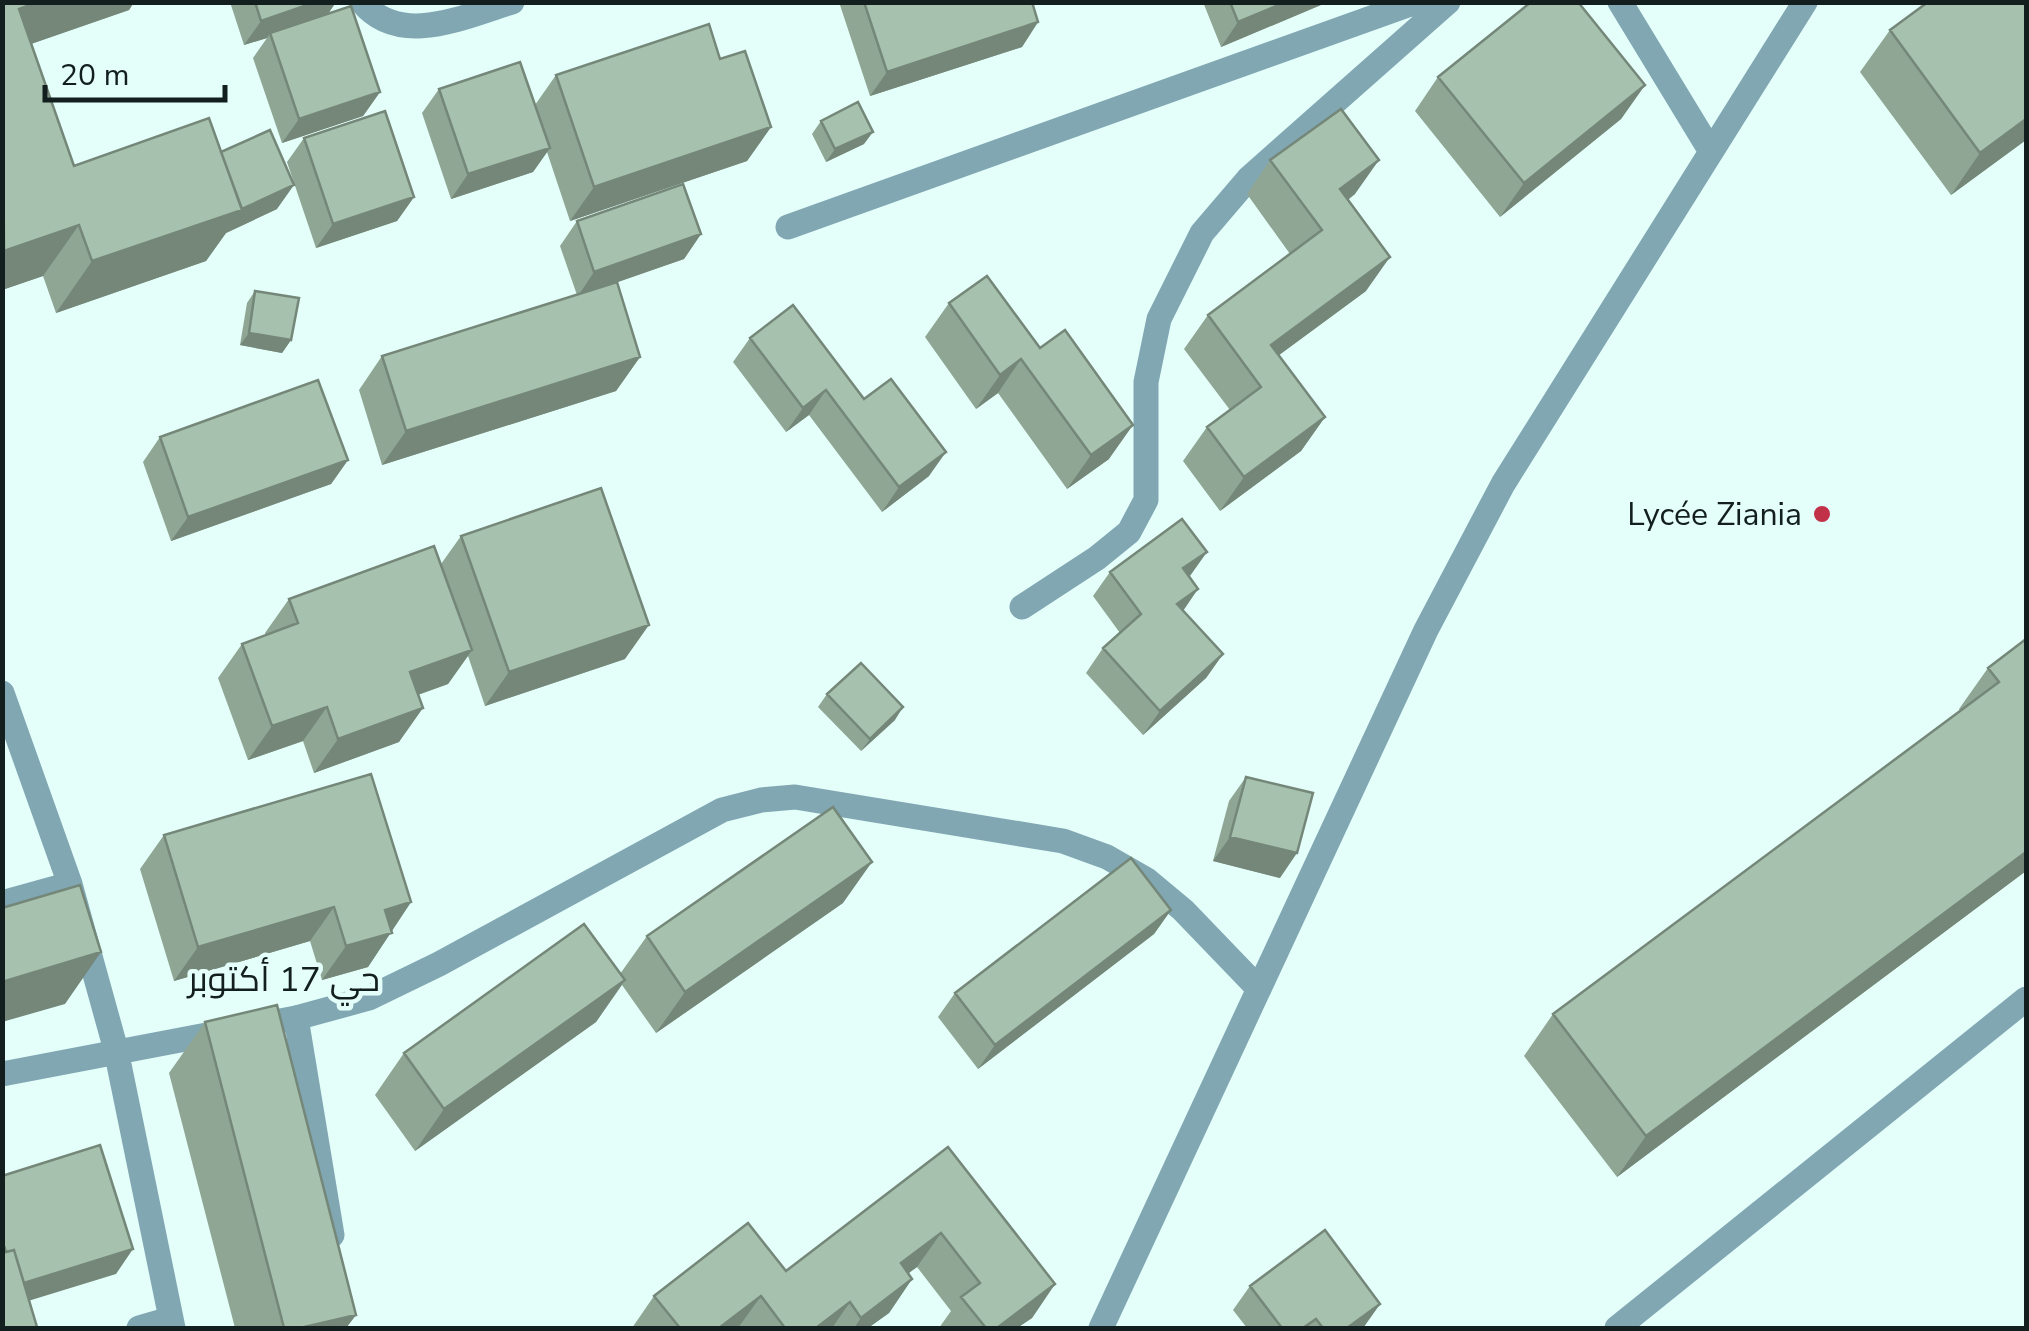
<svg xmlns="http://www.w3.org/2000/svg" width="2029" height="1331" font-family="'Nunito Sans',Cairo,sans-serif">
<rect width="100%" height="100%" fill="#e4fefa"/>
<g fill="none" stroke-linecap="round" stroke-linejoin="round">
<!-- lane -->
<path stroke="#81a7b3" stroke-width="25" d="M296,1018L332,1235
M1617,1328L2026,999"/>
<!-- street -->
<path stroke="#81a7b3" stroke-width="25" d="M362,2C400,48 465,16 512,2
M1620,2L1710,150
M788,227L1416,2
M1022,607L1097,558L1129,532L1146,500V382L1159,319L1202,233L1249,178L1448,2
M2,693L70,884L116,1050L173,1328
M2,903L70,884
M2,1074L296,1018L369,998L439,964L722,810L761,800L795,797L1063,841L1107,857L1147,880L1183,910L1259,989
M139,1328L170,1319
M1101,1328L1426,630L1503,484L1805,2"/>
</g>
<!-- wall -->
<path fill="#8fa695" d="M2,2H134L129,10L31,44L74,166L221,152L277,209L226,233L206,261L56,313L43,276L2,290Z
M230,2H336L328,14L380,92L363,116L282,143L253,58L267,38L244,45Z
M839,2H1032L1038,22L1022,47L870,96Z
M1203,2H1328L1221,47Z
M2026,2V140L1951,195L1860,72L1890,30Z
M720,59L771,127L747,161L570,221L547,152L533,172L451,199L422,113L439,89L535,105L556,75Z
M1438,77L1645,85L1621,119L1500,217L1415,111Z
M821,121L864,144L826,162L812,134Z
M304,138L414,197L397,221L316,248L287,162Z
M1270,160L1355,194L1348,200L1366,291L1279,355L1325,417L1301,451L1220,511L1183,461L1207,427L1230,410L1184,349L1208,315L1290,254L1247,194Z
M577,221L701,234L684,259L617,282L640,357L616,391L382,465L359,390L382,356L577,295L560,246Z
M987,276L1109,459L1067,489L998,393L976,409L925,337L949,303Z
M255,291L291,340L282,353L240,345L247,303Z
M750,338L864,399L929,476L882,512L809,415L786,432L733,362Z
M160,437L348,460L331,484L171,541L143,462Z
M461,536L625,659L485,706L468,656L448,684L418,695L399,742L314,773L303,741L248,760L218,678L242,644L266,635L265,633L289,599L441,564Z
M1110,572L1189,577L1183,611L1223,654L1206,678L1143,735L1086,673L1103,648L1120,633L1093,596Z
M2026,639V871L1617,1177L1524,1056L1553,1014L1960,711L1959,709L1988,668Z
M827,694L895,720L861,751L818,707Z
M1246,777L1280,878L1213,861L1229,801Z
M164,835L411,902L368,967L322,980L310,941L174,981L140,869Z
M843,903L656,1033L622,985L596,1022L415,1151L375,1095L404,1053L620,974L647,936Z
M1171,910L1154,934L978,1069L938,1017L955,993Z
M205,1022L356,1315L346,1328H235L169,1073Z
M948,1147L1055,1284L1032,1318L1017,1328H939L951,1311L917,1267L908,1273L912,1279L889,1313L868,1328H632L654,1296L786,1271Z
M1250,1286L1380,1304L1363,1328H1247L1233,1310Z"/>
<!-- shaded-wall -->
<path fill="#748779" d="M38,2H134L129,10L2,54L19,9Z
M316,2H336L325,18L270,33L267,38L244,45L261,21Z
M1286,2H1328L1221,47L1238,22Z
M1038,22L1022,47L870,96L887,72Z
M1645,85L1621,119L1500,217L1524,183Z
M380,92L363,116L282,143L299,119Z
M2026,119V140L1951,195L1980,153Z
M771,127L747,161L570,221L594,187Z
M873,132L864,144L826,162L835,149Z
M550,148L533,172L451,199L468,174Z
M1379,160L1355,194L1316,223L1340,189Z
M294,185L277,209L226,233L206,261L56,313L92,261Z
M414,197L397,221L316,248L333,224Z
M79,225L43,276L2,290L4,251Z
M701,234L684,259L578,296L594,272Z
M1390,257L1366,291L1252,375L1271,345Z
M249,333L291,340L282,353L240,345Z
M640,357L616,391L382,465L406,431Z
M1021,359L998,393L976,409L1000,375Z
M826,390L809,415L786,432L803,408Z
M1325,417L1301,451L1220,511L1244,477Z
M1133,425L1109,459L1067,489L1091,455Z
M946,452L929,476L882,512L899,487Z
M348,460L331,484L171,541L188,517Z
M1207,552L1190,576L1183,568Z
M1198,589L1181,614L1177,604Z
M649,625L625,659L485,706L509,672Z
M472,650L448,684L386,706L410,672Z
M1223,654L1206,678L1143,735L1160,711Z
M327,707L303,741L248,760L272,726Z
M903,707L895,720L861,751L870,739Z
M423,708L399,742L314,773L338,739Z
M1230,837L1297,853L1280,878L1213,861Z
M2026,852V871L1617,1177L1646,1136Z
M872,862L843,903L656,1033L685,992Z
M411,902L368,967L322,980L346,946L385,910Z
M334,907L310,941L174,981L198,947Z
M1171,910L1154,934L978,1069L995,1045Z
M101,952L65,1004L2,1022V982Z
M625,980L596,1022L415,1151L444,1109Z
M941,1233L917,1267L877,1297L901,1263Z
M133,1249L116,1274L2,1309L17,1285Z
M912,1279L889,1313L868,1328H854L861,1318Z
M1055,1284L1032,1318L1017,1328H997Z
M761,1296L738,1328H719Z
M850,1302L832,1328H816Z
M1380,1304L1363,1328H1347Z
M356,1315L346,1328H300Z"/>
<!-- building -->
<path fill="#a6c1ad" stroke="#748779" stroke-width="2.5" d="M2,2H38L19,9L74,166L209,118L242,210L92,261L79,225L4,251Z
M255,2H316L261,21Z
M864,2H1032L1038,22L887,72Z
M1230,2H1286L1238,22Z
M1531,2H1578L1645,85L1524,183L1438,77Z
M1928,2H2026V119L1980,153L1890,30Z
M351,6L380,92L299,119L270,33Z
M709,24L720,59L745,51L771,127L594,187L556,75Z
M520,62L550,148L468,174L439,89Z
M858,102L873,132L835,149L821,121Z
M1341,109L1379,160L1340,189L1390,257L1271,345L1325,417L1244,477L1207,427L1261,387L1208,315L1322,230L1270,160Z
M385,111L414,197L333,224L304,138Z
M270,130L294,185L242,209L221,152Z
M683,184L701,234L594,272L577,221Z
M987,276L1040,348L1065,330L1133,425L1091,455L1021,359L1000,375L949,303Z
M617,282L640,357L406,431L382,356Z
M255,291L299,298L291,340L249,333Z
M793,305L864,399L891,379L946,452L899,487L826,390L803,408L750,338Z
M318,380L348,460L188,517L160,437Z
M601,488L649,625L509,672L461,536Z
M1182,519L1207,552L1183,568L1198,589L1177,604L1223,654L1160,711L1103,648L1141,614L1110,572Z
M434,546L472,650L410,672L423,708L338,739L327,707L272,726L242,644L298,623L289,599Z
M2026,639V852L1646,1136L1553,1014L1999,682L1988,668Z
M861,663L903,707L870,739L827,694Z
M371,774L411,902L385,910L392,933L346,946L334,907L198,947L164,835Z
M1246,777L1313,793L1297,853L1230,837Z
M833,807L872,862L685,992L647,936Z
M1131,858L1171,910L995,1045L955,993Z
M80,885L101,952L2,982V908Z
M584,924L625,980L444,1109L404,1053Z
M277,1005L356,1315L300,1328H284L205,1022Z
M100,1145L133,1249L24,1283L14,1250L6,1252L2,1240V1176Z
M948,1147L1055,1284L997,1328H986L961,1297L980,1283L941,1233L901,1263L912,1279L861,1318L850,1302L816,1328H785L761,1296L719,1328H680L654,1296L748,1223L786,1271Z
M1325,1230L1380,1304L1347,1328H1323L1316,1319L1303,1328H1282L1250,1286Z
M14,1250L37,1327L31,1328H2V1253Z"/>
<!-- markers -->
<circle fill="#c13148" stroke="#e4fefa" stroke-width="4" cx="1822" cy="514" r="10"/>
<g text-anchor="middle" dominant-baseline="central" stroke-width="9" stroke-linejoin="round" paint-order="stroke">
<!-- poi labels -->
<g font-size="32" fill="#131f1e" stroke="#e4fefa" text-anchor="end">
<text x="1802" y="514">Lycée Ziania</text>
</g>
<!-- neighbourhood labels -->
<g font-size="35" fill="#131f1e" stroke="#e4fefa">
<text x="284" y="979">حي 17 أكتوبر</text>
</g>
</g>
<!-- border -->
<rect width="2029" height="1331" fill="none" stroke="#131f1e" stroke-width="10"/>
<!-- scale -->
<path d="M45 85v15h180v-15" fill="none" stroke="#131f1e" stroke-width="5"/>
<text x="60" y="85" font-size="30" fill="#131f1e" stroke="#e4fefa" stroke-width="8" paint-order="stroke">20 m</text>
</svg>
